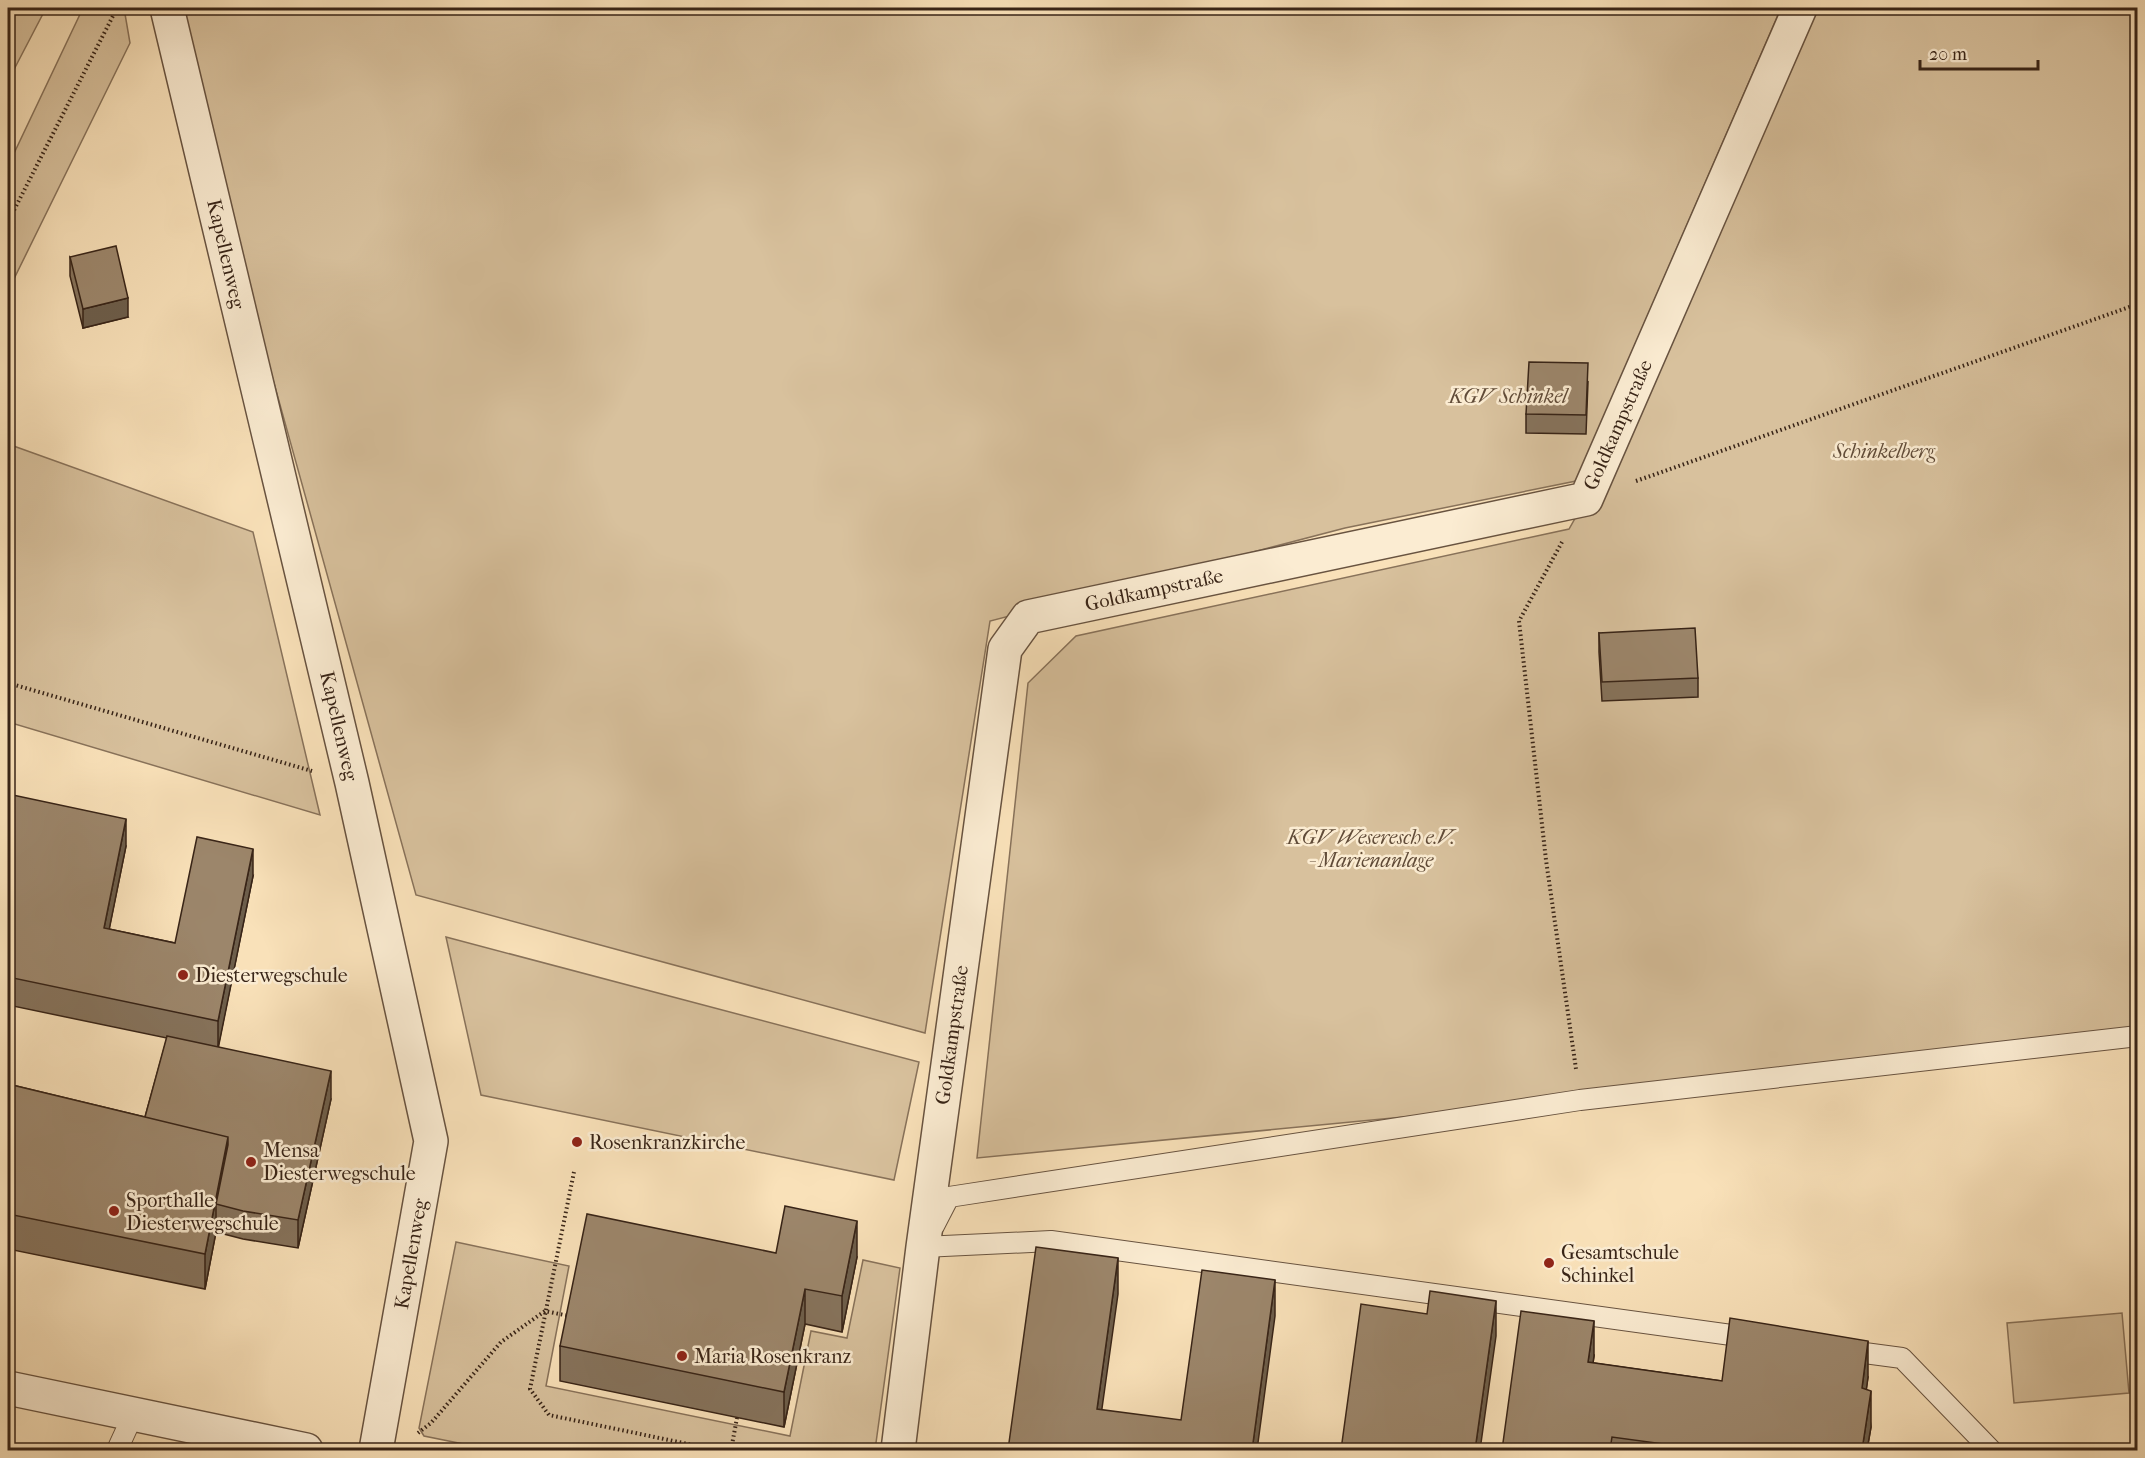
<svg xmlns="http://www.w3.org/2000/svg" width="2145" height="1458" font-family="'IM FELL French Canon',serif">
<rect width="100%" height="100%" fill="#f9e1b9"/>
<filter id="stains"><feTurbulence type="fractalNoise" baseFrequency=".00333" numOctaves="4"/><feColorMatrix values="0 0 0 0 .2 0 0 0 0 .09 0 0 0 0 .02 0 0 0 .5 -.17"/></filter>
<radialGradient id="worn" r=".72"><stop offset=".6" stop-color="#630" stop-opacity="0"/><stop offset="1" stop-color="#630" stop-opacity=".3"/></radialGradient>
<!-- green -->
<path fill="#d8c19d" stroke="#88725a" stroke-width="1.5" d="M8,8H46L8,81Z
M83,8H124L130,43L8,291V166Z
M175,8H1781L1576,481L1345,528L990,621L925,1033L416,895L173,19Z
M1806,8H2137V1036L1580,1100L977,1158L1028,683L1076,636L1569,529L1586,499Z
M8,444L253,532L320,815L8,722Z
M446,937L919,1062L894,1180L481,1095Z
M456,1242L569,1266L546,1386L790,1436L811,1331L847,1338L863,1260L900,1268L875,1450H493L424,1436L419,1428Z
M2122,1313L2129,1393L2014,1403L2007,1323Z"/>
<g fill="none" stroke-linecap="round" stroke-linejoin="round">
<defs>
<path id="service" d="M934,1226L949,1197L1580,1100L2138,1036
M923,1247L1051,1241L1753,1338
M1842,1350L1902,1358L1991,1450
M117,1450L134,1413"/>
<path id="minor" d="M167,8L352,783L431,1141L376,1450
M8,1388L306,1450
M898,1450L923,1247L1005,649L1028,617L1586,499L1800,8"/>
</defs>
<!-- service casing -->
<use href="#service" stroke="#685340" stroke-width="22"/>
<!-- minor casing -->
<use href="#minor" stroke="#685340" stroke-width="36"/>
<!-- path -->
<path stroke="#382417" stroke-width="4" stroke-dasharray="1.5 3" stroke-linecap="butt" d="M8,222L117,8
M1636,481L2138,304
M1562,542L1519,621L1546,860L1576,1069
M8,683L312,771
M574,1172L530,1389L549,1415L717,1450
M418,1433L431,1423L501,1342L545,1311L569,1316
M731,1450L737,1418"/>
<!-- service -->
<use href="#service" stroke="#fbecd2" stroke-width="20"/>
<!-- minor -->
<use href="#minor" stroke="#fbecd2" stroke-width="33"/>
</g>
<!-- wall -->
<path fill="#86735c" stroke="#382417" stroke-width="1.5" d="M70,257L128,317L83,328L70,276Z
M1588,382L1586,434L1526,433V414Z
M1599,633L1698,678V697L1602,701L1599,652Z
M8,794L126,846L109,929L175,943L253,876L218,1047L331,1099L298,1248L243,1239L216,1232L205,1289L8,1249V1084L145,1117L167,1038L8,1005Z
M776,1253L857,1257L842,1332L805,1324L784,1427L560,1381V1346Z
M1594,1356L1593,1363L1722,1381L1868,1377L1866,1390L1871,1427L1867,1450H1502Z"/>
<!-- shaded-wall -->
<path fill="#6d5e4b" stroke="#382417" stroke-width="1.5" d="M128,298V317L83,328V309Z
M126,819V846L104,955V928Z
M253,849V876L218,1049V1021Z
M331,1071V1099L298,1248V1220Z
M228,1137V1172L216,1204V1232L205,1289V1254Z
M857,1221V1257L842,1332V1296Z
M1118,1258V1294L1097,1444V1409Z
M1275,1280V1316L1257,1450L1253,1443Z
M805,1289V1324L784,1427V1392Z
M1496,1301V1336L1480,1450H1475Z
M1594,1321V1356L1588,1398V1362Z
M1868,1341V1377L1862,1424V1388Z
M1871,1391V1427L1867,1450H1862Z"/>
<!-- building -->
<path fill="#9c866b" stroke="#382417" stroke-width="1.5" d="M116,246L128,298L83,309L70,257Z
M1529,362L1588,363L1586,415L1526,414Z
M1695,628L1698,678L1602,682L1599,633Z
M8,794L126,819L104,928L175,943L197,837L253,849L218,1021L8,977Z
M167,1036L331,1071L298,1220L243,1211L216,1204L228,1145V1137L145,1117Z
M8,1084L228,1137L205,1254L8,1214Z
M785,1206L857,1221L842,1296L805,1289L784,1392L560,1346L587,1214L776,1253Z
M1036,1247L1118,1258L1097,1409L1181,1420L1202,1270L1275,1280L1253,1443L1309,1450H1008Z
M1430,1291L1496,1301L1475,1450H1341L1361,1304L1427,1314Z
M1521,1311L1594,1321L1588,1362L1722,1381L1730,1318L1868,1341L1862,1388L1871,1391L1862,1450H1708L1612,1437L1610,1450H1502Z"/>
<!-- markers -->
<g fill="#8f2418" stroke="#fbecd2" stroke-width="2">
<circle cx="183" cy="975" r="6"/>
<circle cx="577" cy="1142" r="6"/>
<circle cx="251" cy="1162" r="6"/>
<circle cx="114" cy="1211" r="6"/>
<circle cx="1549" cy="1263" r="6"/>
<circle cx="682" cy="1356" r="6"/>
</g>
<g text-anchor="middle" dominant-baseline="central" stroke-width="5" stroke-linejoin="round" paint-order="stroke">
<!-- street labels -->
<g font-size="20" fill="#382417" stroke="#fbecd2">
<text transform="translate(226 254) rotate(77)">Kapellenweg</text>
<text transform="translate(1618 425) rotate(-66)">Goldkampstraße</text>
<text transform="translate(1154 590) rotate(-12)">Goldkampstraße</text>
<text transform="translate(339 726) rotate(77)">Kapellenweg</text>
<text transform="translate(952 1035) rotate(-82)">Goldkampstraße</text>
<text transform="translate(411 1254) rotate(-80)">Kapellenweg</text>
</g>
<!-- park labels -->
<g font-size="20" font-style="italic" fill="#604b38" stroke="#fbecd2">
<text x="1508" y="396">KGV Schinkel</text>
<text x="1884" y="451">Schinkelberg</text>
<text x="1371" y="837">KGV Weseresch e.V.<tspan x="1371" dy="23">- Marienanlage</tspan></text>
</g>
<!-- poi labels -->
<g font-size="20" fill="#382417" stroke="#fbecd2" text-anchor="start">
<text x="195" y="975">Diesterwegschule</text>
<text x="589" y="1142">Rosenkranzkirche</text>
<text x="263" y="1150">Mensa<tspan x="263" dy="23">Diesterwegschule</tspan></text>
<text x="126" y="1200">Sporthalle<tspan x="126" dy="23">Diesterwegschule</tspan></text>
<text x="1561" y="1252">Gesamtschule<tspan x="1561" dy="23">Schinkel</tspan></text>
<text x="694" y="1356">Maria Rosenkranz</text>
</g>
</g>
<!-- margin -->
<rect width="2145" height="1458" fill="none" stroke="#f9e1b9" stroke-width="30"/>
<rect x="9" y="9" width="2127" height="1440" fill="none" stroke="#382417" stroke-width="3"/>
<rect x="15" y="15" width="2115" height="1428" fill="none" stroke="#382417" stroke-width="1.5"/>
<!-- scale -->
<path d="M1920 60v9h118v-9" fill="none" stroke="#382417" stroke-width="3"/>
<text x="1929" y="60" font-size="18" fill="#382417" stroke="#fbecd2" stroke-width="4.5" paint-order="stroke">20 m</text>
<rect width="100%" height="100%" filter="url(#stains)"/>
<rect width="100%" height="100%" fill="url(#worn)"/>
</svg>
